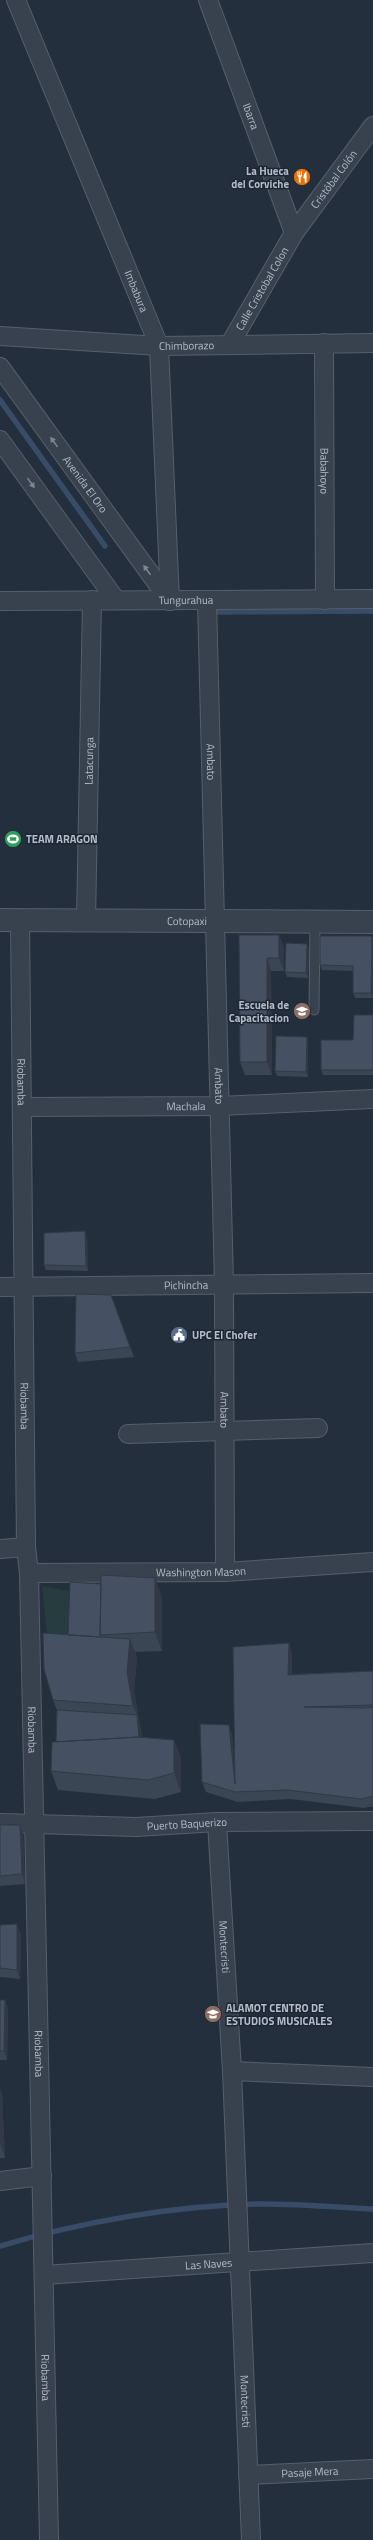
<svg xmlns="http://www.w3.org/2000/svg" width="373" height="2540" font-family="'Titillium Web',sans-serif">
<rect width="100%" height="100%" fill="#242f3e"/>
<!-- green -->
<path fill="#263c3f" d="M42,1586L74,1592L72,1653L49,1652Z"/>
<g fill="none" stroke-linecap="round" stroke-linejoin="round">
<!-- stream -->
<path stroke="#394c67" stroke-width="5.5" d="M0,400L105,546
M209,612L373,611
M0,2246C81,2222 176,2205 261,2204C298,2204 336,2207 373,2209"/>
<defs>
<path id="service" d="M314,1010L315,922"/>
<g id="minor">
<path id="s1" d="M16,0L159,346L170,601"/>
<path id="s2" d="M208,0L294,233"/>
<path id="s3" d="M0,336L159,346L373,343"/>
<path id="s4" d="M324,343L325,600"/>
<path id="s5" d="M230,344L294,233L373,126"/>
<path id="s6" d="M0,367L170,601"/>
<path d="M0,440L116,600"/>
<path id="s7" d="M0,601L373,599"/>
<path id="s8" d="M207,601L224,1284L225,1572"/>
<path id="s9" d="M20,920L26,1547L29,1573L49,2540"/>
<path id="s10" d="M86,921L92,600"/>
<path id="s11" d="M23,1107L220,1106L373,1099"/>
<path id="s12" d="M0,1287L373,1283"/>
<path d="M128,1434L318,1428"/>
<path d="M0,1549L26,1547"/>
<path id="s13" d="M29,1573L225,1572L373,1562"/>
<path id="s14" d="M217,1822L232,2071L251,2540"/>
<path id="s15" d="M0,1823L136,1827L217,1822L373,1821"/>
<path d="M232,2071L373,2077"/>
<path d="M0,2181L42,2176"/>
<path id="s16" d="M44,2275L373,2253"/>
<path id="s17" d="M248,2475L373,2469"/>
</g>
<g id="tertiary">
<path id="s18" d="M0,920L373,922"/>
</g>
</defs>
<!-- service casing -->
<use href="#service" stroke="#565f6c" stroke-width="11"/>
<!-- minor casing -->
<use href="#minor" stroke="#565f6c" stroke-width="20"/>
<!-- tertiary casing -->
<use href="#tertiary" stroke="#565f6c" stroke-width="24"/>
<!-- service -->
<use href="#service" stroke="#38414e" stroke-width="9"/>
<!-- minor -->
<use href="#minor" stroke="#38414e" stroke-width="18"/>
<!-- tertiary -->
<use href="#tertiary" stroke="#38414e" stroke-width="22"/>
</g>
<!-- wall -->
<path fill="#3b4654" d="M239,935H279L284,948V971H271L272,1075H245L240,1062Z
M373,939V998H355L353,993V971L322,970L320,965Z
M309,949L308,978L287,977L285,972Z
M373,1015V1075H323L321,1070L353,1040Z
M307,1037L308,1042V1077L277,1076L275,1071Z
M87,1236L88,1271L46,1270L44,1265Z
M111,1295L134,1357L78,1362L75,1353Z
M162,1597V1651L135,1652L137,1658L134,1691L140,1725L142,1737L174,1740L181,1758V1792L155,1799L58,1790L51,1771L56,1742L57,1710L53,1700L68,1635Z
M292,1652V1674L373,1671V1806L364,1808L291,1799L238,1802L206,1792L202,1782L229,1725L232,1735L234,1754Z
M0,1825L23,1834L25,1884L0,1886Z
M0,1925L21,1934L20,1979L0,1977Z
M0,2000H5L8,2009L7,2060H0Z
M0,2089L2,2094L5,2158H0Z"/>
<!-- shaded-wall -->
<path fill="#303945" d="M279,935L284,948V971L279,958Z
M372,936L373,939V998L371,993Z
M307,944L309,949L308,978L306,973Z
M267,958L271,971L272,1075L267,1062Z
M307,1037L308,1042V1077L306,1072Z
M85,1231L87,1236L88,1271L86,1266Z
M155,1578L162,1597V1651L155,1632Z
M130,1639L137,1658L134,1691L140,1725L144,1756L140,1746L137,1715L133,1706L127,1672Z
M289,1643L292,1652V1684L288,1675Z
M229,1725L232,1735L238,1793L235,1784Z
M174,1740L181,1758V1792L174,1773Z
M20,1825L23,1834L25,1884L22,1874Z
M17,1924L21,1934L20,1979L17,1970Z
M5,2000L8,2009L7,2060L4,2051Z
M0,2089L2,2094L5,2158L0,2143Z"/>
<!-- building -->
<path fill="#455162" stroke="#303945" d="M239,935H279V958H267V1062H240Z
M320,936H372L371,993H353V966L320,965Z
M286,943L307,944L306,973L285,972Z
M354,1015H373V1070H321V1040H353Z
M276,1036L307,1037L306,1072L275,1071Z
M85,1231L86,1266L44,1265V1233Z
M76,1294L111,1295L130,1347L75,1353Z
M101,1575L155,1578V1632L100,1635Z
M70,1582L101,1584L100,1635L101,1637L68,1635Z
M43,1633L130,1639L127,1672L133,1706L53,1700L44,1669Z
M289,1643L288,1675L373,1671V1705L304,1707L363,1708L373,1707V1796L361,1799L288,1790L235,1792L202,1782L200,1724L229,1725L235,1784L233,1647Z
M57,1710L137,1715L139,1737L56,1742Z
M137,1737L174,1740V1773L148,1780L51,1771L52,1742Z
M0,1825H20L22,1874L0,1876Z
M17,1924V1970L0,1968V1925Z
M0,2000H5L4,2051H0Z"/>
<!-- one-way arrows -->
<defs><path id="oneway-solid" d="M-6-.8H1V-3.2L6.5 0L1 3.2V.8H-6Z"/></defs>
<g fill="#7c8592">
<use href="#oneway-solid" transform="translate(54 442) rotate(-126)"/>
<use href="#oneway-solid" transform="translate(31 483) rotate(54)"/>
<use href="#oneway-solid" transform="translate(147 570) rotate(-126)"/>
</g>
<!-- icons -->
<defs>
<symbol id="restaurant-disc" viewBox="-11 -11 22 22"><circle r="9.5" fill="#e8710a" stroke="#1d2633"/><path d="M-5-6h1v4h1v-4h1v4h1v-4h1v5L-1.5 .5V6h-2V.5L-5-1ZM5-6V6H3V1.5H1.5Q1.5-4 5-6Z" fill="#fff"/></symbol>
<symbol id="stadium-disc" viewBox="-11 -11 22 22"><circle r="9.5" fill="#2e9e5b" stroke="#1d2633"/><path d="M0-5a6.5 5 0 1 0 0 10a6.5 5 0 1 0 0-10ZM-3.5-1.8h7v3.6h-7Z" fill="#fff"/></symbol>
<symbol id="school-disc" viewBox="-11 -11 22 22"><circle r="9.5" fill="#8d6e63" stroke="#1d2633"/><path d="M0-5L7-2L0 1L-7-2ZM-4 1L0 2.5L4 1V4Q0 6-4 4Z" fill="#fff"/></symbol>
<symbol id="civic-disc" viewBox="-11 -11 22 22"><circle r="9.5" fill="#5c6f8a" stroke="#1d2633"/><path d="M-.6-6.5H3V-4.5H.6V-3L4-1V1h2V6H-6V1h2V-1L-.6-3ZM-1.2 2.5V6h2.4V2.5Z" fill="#fff"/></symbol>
</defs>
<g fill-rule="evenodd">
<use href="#restaurant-disc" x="292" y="167" width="20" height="20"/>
<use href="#stadium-disc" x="3" y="829" width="20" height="20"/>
<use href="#school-disc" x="292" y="1001" width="20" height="20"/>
<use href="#civic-disc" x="169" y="1325" width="20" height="20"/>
<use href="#school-disc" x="203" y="2004" width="20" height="20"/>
</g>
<g text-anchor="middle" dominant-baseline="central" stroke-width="3" stroke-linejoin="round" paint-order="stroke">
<!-- street labels -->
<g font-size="11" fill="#b4bcc9" stroke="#1d2633">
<text stroke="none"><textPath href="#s2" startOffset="124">Ibarra</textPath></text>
<text stroke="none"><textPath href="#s5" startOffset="195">Cristóbal Colón</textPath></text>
<text stroke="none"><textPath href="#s5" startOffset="64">Calle Cristobal Colon</textPath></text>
<text stroke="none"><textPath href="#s1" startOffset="315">Imbabura</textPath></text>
<text stroke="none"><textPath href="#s3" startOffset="187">Chimborazo</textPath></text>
<text stroke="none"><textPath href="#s4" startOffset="128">Babahoyo</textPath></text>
<text stroke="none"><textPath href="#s6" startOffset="145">Avenida El Oro</textPath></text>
<text stroke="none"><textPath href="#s7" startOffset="186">Tungurahua</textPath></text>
<text stroke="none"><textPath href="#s10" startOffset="160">Latacunga</textPath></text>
<text stroke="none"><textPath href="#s8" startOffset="161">Ambato</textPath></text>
<text stroke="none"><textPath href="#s18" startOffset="187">Cotopaxi</textPath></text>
<text stroke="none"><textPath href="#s9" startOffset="162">Riobamba</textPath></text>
<text stroke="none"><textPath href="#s8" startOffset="485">Ambato</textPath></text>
<text stroke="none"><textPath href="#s11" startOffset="163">Machala</textPath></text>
<text stroke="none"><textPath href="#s12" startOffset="186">Pichincha</textPath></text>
<text stroke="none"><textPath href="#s9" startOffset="486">Riobamba</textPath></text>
<text stroke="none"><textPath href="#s8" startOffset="809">Ambato</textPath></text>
<text stroke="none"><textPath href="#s13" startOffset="172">Washington Mason</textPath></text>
<text stroke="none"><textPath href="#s9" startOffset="810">Riobamba</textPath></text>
<text stroke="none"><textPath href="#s15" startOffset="187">Puerto Baquerizo</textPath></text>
<text stroke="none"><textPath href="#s14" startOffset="125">Montecristi</textPath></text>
<text stroke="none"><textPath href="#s9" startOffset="1134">Riobamba</textPath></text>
<text stroke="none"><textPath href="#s16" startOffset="165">Las Naves</textPath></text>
<text stroke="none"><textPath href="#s9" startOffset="1458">Riobamba</textPath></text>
<text stroke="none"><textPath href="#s14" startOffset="580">Montecristi</textPath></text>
<text stroke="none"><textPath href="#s17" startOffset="62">Pasaje Mera</textPath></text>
</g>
<!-- poi labels -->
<g font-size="11" font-weight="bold" fill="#b4bcc9" stroke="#1d2633" text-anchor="start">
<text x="289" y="171" text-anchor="end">La Hueca<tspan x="289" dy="13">del Corviche</tspan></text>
<text x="26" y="839">TEAM ARAGON</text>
<text x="289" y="1005" text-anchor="end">Escuela de<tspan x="289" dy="13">Capacitacion</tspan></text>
<text x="192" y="1335">UPC El Chofer</text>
<text x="226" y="2008">ALAMOT CENTRO DE<tspan x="226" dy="13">ESTUDIOS MUSICALES</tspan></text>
</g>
</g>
</svg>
